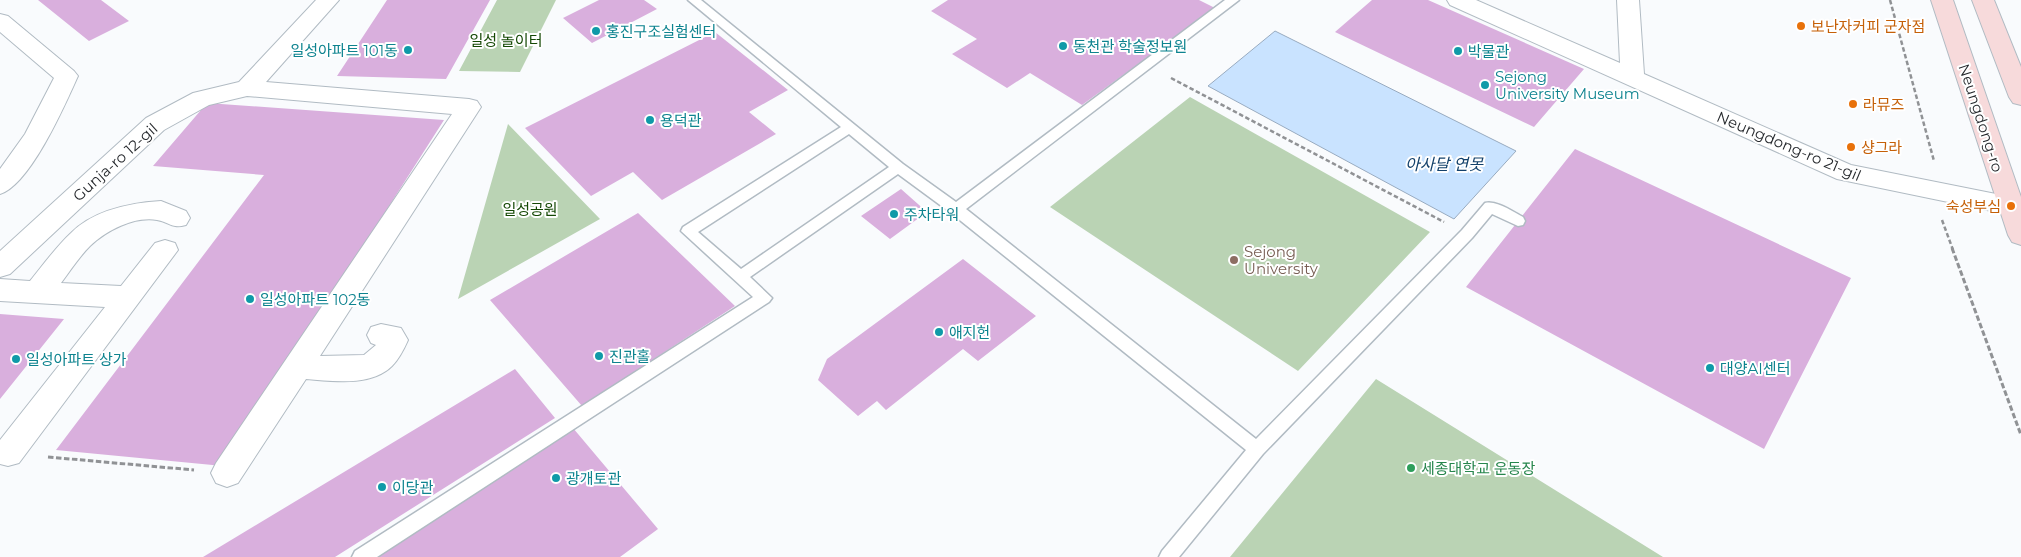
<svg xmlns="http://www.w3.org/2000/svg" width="2021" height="557" font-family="Montserrat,'Noto Sans KR',sans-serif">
<rect width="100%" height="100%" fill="#f9fbfd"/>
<!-- green -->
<path fill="#bad3b4" d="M497,0H556L520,72L459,71Z
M1190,97L1430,232L1298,371L1050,207Z
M508,124L600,219L458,299Z
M1376,379L1663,557H1230Z"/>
<!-- water -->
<path fill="#c9e3ff" stroke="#98abc0" d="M1275,31L1516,151L1454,219L1208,86Z"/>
<!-- building -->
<path fill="#d9afdd" d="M38,0H101L129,21L89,41Z
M387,0H490L446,79L337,76Z
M599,0H644L657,9L592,43L563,18Z
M948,0H1199L1215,8L1082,105L1030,73L1007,88L952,54L977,39L931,11Z
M1372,0H1428L1584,69L1534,127L1335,32Z
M715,32L788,90L749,112L776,134L662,200L633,172L591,196L525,128Z
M207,103L444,120L223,466L56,450L264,175L153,166Z
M1575,149L1851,278L1764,449L1466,287Z
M901,189L927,212L890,239L861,216Z
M638,213L735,306L582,406L490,300Z
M963,259L1036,316L978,361L963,349L886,410L877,401L858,416L818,380L827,359Z
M0,314L64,319L0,399Z
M515,369L555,418L335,557H203Z
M573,428L658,529L620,557H378Z"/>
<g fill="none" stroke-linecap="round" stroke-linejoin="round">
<defs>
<path id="service" d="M688,0H701L903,164L956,202L1225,0H1239L966,209L1256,439L1462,230L1485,203C1497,200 1513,212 1523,217L1525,221L1523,225L1518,226L1492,214L1472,238L1263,454L1179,557H1159L1162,551L1246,450L951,213L898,174L750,277L772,298L769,302L377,557H352L355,551L753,297L681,231L683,227L841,127ZM849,134L889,167L741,269L698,232Z"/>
<path id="minor" d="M316,0H339L266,82L469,99L477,101L481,107L320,356L364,355L376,345L371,343L367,335L371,327L381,324L401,328L408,340C404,349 399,359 392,366C371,387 332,381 306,379L238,483L227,487L216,483L211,473L216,463L452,114L247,96L209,105L164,130L10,274L0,277V251L146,118L193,93L239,82Z
M1447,0H1476L1620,63L1617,0H1639L1644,74L1851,165L2011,197L2020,199L2021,211L2011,215L1837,179L1450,5Z
M0,14L8,16L74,71L78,76C65,105 30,185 0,194V169L25,134L54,78L0,32Z
M161,201L186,211L190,218L186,225C171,229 170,222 157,220C134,216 106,231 90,246C79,257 70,271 61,283L121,286L155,243L165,240L175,243L178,250L19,463L8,466L0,464V440L105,307L0,301V279L30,281C43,265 56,247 71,233C94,210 129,203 161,201Z"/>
<path id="secondary" d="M1931,0H1953L2021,197V245L2012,242L2008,235Z
M1972,0H1994L2021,67V105L2013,103L2009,97Z"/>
</defs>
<!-- service casing -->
<use href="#service" stroke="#b1bbc3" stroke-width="3"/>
<!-- minor casing -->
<use href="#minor" stroke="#b1bbc3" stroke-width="2"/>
<!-- secondary casing -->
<use href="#secondary" stroke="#b1bbc3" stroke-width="2"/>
<!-- path-far1 -->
<path stroke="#909295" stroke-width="2.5" stroke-dasharray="4.5 2.5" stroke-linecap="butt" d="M1890,0L1934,161
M1171,78L1444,222
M1942,220L1953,250"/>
<!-- path -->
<path stroke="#909295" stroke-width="3" stroke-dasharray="5.5 2.5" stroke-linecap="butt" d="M1952,248L2021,435
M48,457L194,470"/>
<!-- service -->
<use href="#service" fill="#fff" fill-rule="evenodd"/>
<!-- minor -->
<use href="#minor" fill="#fff" fill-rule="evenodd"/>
<!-- secondary -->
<use href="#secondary" fill="#f7dadb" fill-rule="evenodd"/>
</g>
<!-- markers -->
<g fill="#e8710a" stroke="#fff" stroke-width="2">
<circle cx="1801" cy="26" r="5"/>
<circle cx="1853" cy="104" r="5"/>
<circle cx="1851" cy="147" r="5"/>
<circle cx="2011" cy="206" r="5"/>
</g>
<g fill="#0f9aa8" stroke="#fff" stroke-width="2">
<circle cx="596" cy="31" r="5"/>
<circle cx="1063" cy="46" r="5"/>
<circle cx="408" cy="50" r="5"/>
<circle cx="1458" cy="51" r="5"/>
<circle cx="1485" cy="85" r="5"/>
<circle cx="650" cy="120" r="5"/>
<circle cx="894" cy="214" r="5"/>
<circle cx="250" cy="299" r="5"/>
<circle cx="939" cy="332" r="5"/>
<circle cx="599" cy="356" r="5"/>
<circle cx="16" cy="359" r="5"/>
<circle cx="1710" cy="368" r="5"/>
<circle cx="556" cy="478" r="5"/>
<circle cx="382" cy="487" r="5"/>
</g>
<circle fill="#8d6e63" stroke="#fff" stroke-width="2" cx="1234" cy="260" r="5"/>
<circle fill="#2e9e5b" stroke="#fff" stroke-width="2" cx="1411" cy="468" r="5"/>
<g text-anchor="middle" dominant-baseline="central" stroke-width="4" stroke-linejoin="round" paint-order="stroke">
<!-- food labels -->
<g font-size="15" fill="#c56008" stroke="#fff" text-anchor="start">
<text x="1811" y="26">보난자커피 군자점</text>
<text x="1863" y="104">라뮤즈</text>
<text x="1861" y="147">샹그라</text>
<text x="2001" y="206" text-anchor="end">숙성부심</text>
</g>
<!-- culture labels -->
<g font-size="15" fill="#0d838f" stroke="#fff" text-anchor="start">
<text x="606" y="31">홍진구조실험센터</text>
<text x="1073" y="46">동천관 학술정보원</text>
<text x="398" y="50" text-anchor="end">일성아파트 101동</text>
<text x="1468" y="51">박물관</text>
<text x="1495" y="76">Sejong<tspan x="1495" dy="17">University Museum</tspan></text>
<text x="660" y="120">용덕관</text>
<text x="904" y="214">주차타워</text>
<text x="260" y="299">일성아파트 102동</text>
<text x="949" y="332">애지헌</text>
<text x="609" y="356">진관홀</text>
<text x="26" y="359">일성아파트 상가</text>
<text x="1720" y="368">대양AI센터</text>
<text x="566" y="478">광개토관</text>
<text x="392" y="487">이당관</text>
</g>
<!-- park labels -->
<g font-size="15" fill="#144804" stroke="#fff">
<text x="506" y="40">일성 놀이터</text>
<text x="530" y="209">일성공원</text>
</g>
<!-- street labels -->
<g font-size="15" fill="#26292d" stroke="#fff">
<text transform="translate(1981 118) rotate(72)">Neungdong-ro</text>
<text transform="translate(1789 146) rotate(23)">Neungdong-ro 21-gil</text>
<text transform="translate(115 162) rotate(-42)">Gunja-ro 12-gil</text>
</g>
<!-- education labels -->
<g font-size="15" fill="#785e54" stroke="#fff" text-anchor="start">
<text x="1244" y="251">Sejong<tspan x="1244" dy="17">University</tspan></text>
</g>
<!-- leisure labels -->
<g font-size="15" fill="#27864d" stroke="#fff" text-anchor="start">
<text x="1421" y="468">세종대학교 운동장</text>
</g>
<!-- water labels -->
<g font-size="16" font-style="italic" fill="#13416b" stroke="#fff">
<text x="1444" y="164">아사달 연못</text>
</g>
</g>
</svg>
